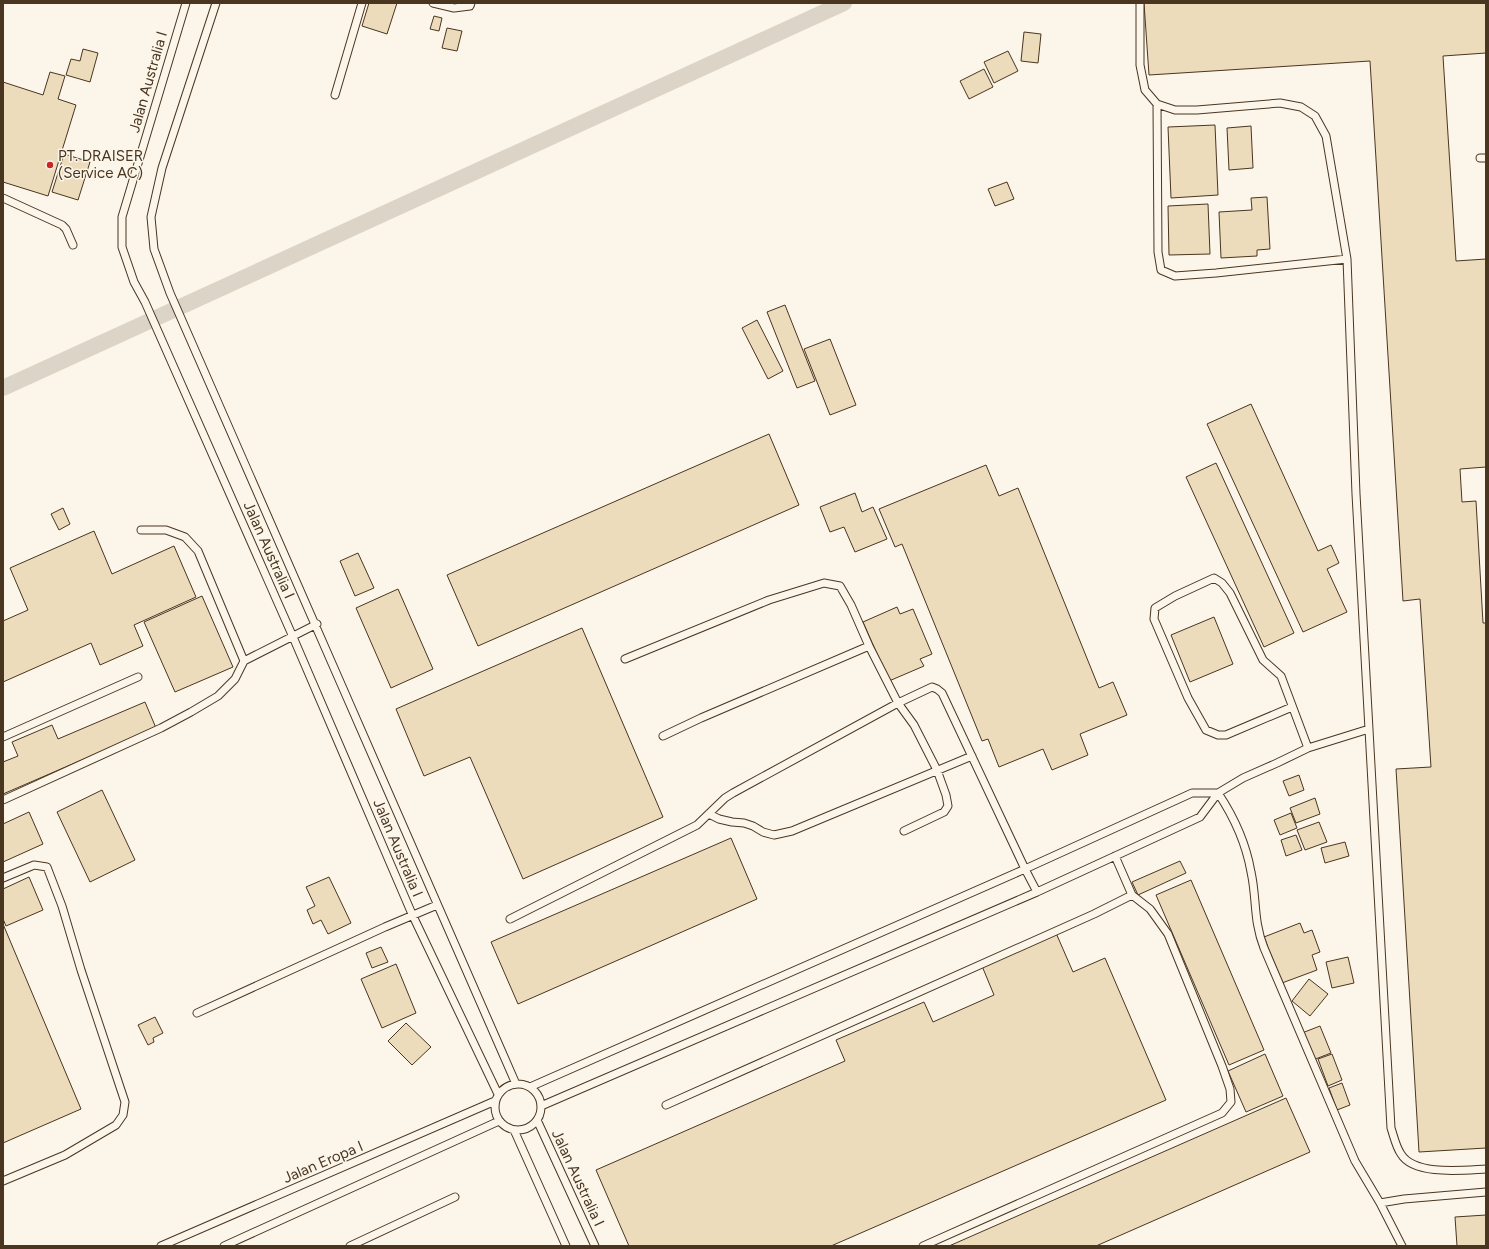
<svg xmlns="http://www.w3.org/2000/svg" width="1489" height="1249" font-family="Figtree,sans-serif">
<rect width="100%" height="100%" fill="#fbf6e9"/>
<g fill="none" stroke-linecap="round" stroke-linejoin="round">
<!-- canal -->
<path stroke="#dcd4c6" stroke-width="16" d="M3,388L844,3"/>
</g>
<!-- building -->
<path fill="#ecdcbc" stroke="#4a3520" d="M369,3H397L387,34L362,26Z
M1144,3H1486V53L1443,56L1456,261L1486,259V467L1460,469L1462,502L1476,501L1483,623H1486V1148L1419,1152L1396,769L1431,767L1420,599L1403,601L1370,61L1149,75Z
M434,16L442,18L439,31L430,29Z
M447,28L462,31L457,51L442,48Z
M1024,32L1041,34L1038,63L1021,61Z
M83,49L98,53L90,82L66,75L71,59L80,61Z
M1008,51L1018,71L994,83L984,62Z
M984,69L993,87L969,99L960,81Z
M50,72L65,76L58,99L76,105L48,196L3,182V82L43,95Z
M1215,125L1218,195L1171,198L1168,127Z
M1251,126L1253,168L1229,170L1227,128Z
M64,154L90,162L78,200L52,192Z
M1007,182L1014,199L995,206L988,189Z
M1267,197L1270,249L1257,250V256L1221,258L1219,212L1252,210L1251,198Z
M1208,204L1210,254L1169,255L1168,206Z
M785,305L815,381L797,388L767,312Z
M757,320L783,371L768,379L742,328Z
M830,339L856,405L830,415L804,349Z
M1251,404L1318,551L1331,545L1339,563L1327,569L1347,612L1303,632L1207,424Z
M769,434L799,505L478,646L447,575Z
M1216,463L1294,633L1264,647L1186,477Z
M986,465L999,496L1018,488L1099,688L1113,682L1127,715L1080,734L1088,755L1052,770L1043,749L999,767L988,739L982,741L902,544L895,547L879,509Z
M855,493L862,512L873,507L887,539L855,552L844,527L830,532L820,507Z
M63,508L70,524L59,530L51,514Z
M94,531L112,574L174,546L196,597L134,625L143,646L100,665L91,643L3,682V621L28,610L10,568Z
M358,553L374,588L355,596L340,561Z
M398,589L433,669L391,688L356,608Z
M202,596L233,667L175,692L144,622Z
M897,607L900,614L913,609L932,654L920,659L924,666L889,681L863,622Z
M1214,617L1233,664L1190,682L1171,635Z
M582,628L663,817L523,879L470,757L424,776L396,709Z
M145,702L156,728L3,794V762L18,756L12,742L52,725L58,739Z
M1299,775L1304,790L1289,796L1283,781Z
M102,790L135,860L90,882L57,812Z
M1315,798L1320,814L1296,823L1290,808Z
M29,812L43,844L3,862V824Z
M1291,813L1297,828L1280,835L1274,820Z
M1319,822L1327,842L1305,850L1297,830Z
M1296,835L1302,850L1286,856L1281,840Z
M731,838L757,899L518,1004L491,942Z
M1345,842L1349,856L1325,863L1321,848Z
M1180,861L1186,873L1138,895L1132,882Z
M29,877L43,910L6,926L3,919V889Z
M329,877L351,923L328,934L321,920L313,924L307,910L315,906L306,887Z
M1191,880L1264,1050L1229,1065L1156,895Z
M1300,923L1304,933L1312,930L1320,952L1312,955L1317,970L1282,983L1264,937Z
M3,924L81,1109L3,1143Z
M1056,933L1073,972L1105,958L1166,1100L831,1246H629L596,1170L845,1061L836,1040L924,1002L933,1022L994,995L982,966Z
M381,947L388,962L372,968L366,953Z
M1348,957L1354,983L1332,988L1326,962Z
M396,964L416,1013L382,1028L361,979Z
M1309,979L1328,994L1310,1016L1292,1001Z
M155,1017L163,1033L153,1038L154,1042L148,1045L138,1025Z
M406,1023L431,1047L412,1065L388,1041Z
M1320,1026L1331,1053L1313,1060L1302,1033Z
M1265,1054L1283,1096L1246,1112L1228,1071Z
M1332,1054L1342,1080L1328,1086L1318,1059Z
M1342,1083L1350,1105L1337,1110L1329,1088Z
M1286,1098L1310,1152L1096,1246H949Z
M1486,1215V1246H1457L1455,1217Z"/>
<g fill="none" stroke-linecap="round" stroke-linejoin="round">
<defs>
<path id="service" d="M186,3L122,217V247L134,282L145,302L293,637L412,914L498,1094
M216,3L162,168L151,217L154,249L170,293C287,556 399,821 516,1084
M433,3L454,8L470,6L471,3
M1140,3V65L1145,90L1157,104L1175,110H1197L1280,103L1301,107L1315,116L1326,136L1347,259L1356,494L1391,1128C1394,1137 1396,1147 1401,1154C1414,1176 1464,1170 1486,1169
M335,95L362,3
M1157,104L1158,252L1161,270L1175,276L1216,273L1347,259
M1480,158H1486
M3,198L62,225L66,229L73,245
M141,530H166L185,537L198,551L244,661
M625,659L769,600L824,583L840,586L851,605L869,646L898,703L914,725L937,770L946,795L948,806L944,812L904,831
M1292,707L1226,735H1218L1206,730L1188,698L1154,619L1155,608L1175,596L1214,578L1222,583L1230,593L1263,660L1281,676L1308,748
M663,736L701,718L869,646
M3,737L138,677
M1218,793C1234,817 1246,843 1251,872C1257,899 1253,920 1264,948L1355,1161L1380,1203L1404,1199L1486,1192
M3,800L161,728L191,712L218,696L235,679L244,661L317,624
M709,814L719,819L732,822L744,823L753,826L763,832L774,835L792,831L972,756
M3,878L34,865L47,867L62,906L81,970L125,1102L123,1115L116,1125L65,1155L3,1181
M510,919L697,825L725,798L733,793L898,703L932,687L937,689L942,693L1025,869L1037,892
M197,1013L385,927L437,905
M495 1107a23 23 0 1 1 46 0a23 23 0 1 1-46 0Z
M530,1087L1025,869L1192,793H1218
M666,1105L1094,914L1132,895
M541,1106L1037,892L1200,817L1218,793L1243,778L1277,763L1308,748L1369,729
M537,1120L595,1246
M514,1130L566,1246
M1380,1203L1402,1246
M161,1246L495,1101
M224,1246L499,1121
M350,1246L455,1197
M923,1246L1222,1113L1231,1102L1230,1089L1222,1066L1168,934L1150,909L1132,895L1115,856"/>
</defs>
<!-- service casing -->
<use href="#service" stroke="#4a3520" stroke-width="9"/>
<!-- service -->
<use href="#service" stroke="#fbf6e9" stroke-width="7"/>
</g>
<!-- markers -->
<circle fill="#c62828" stroke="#fbf6e9" stroke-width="1.5" cx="50" cy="165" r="4"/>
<g text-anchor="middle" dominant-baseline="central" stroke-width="3" stroke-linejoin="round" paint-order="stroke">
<!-- street labels -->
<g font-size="15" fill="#4a3520" stroke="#fbf6e9">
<text transform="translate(148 82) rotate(-74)">Jalan Australia I</text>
<text transform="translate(269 550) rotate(66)">Jalan Australia I</text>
<text transform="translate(398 848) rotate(67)">Jalan Australia I</text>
<text transform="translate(323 1162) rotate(-23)">Jalan Eropa I</text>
<text transform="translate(578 1178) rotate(65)">Jalan Australia I</text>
</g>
<!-- poi labels -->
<g font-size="15" fill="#4a3520" stroke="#fbf6e9" text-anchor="start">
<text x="58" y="156">PT. DRAISER<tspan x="58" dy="17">(Service AC)</tspan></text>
</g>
</g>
<!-- border -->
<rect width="1489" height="1249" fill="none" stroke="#4a3520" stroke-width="8"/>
</svg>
